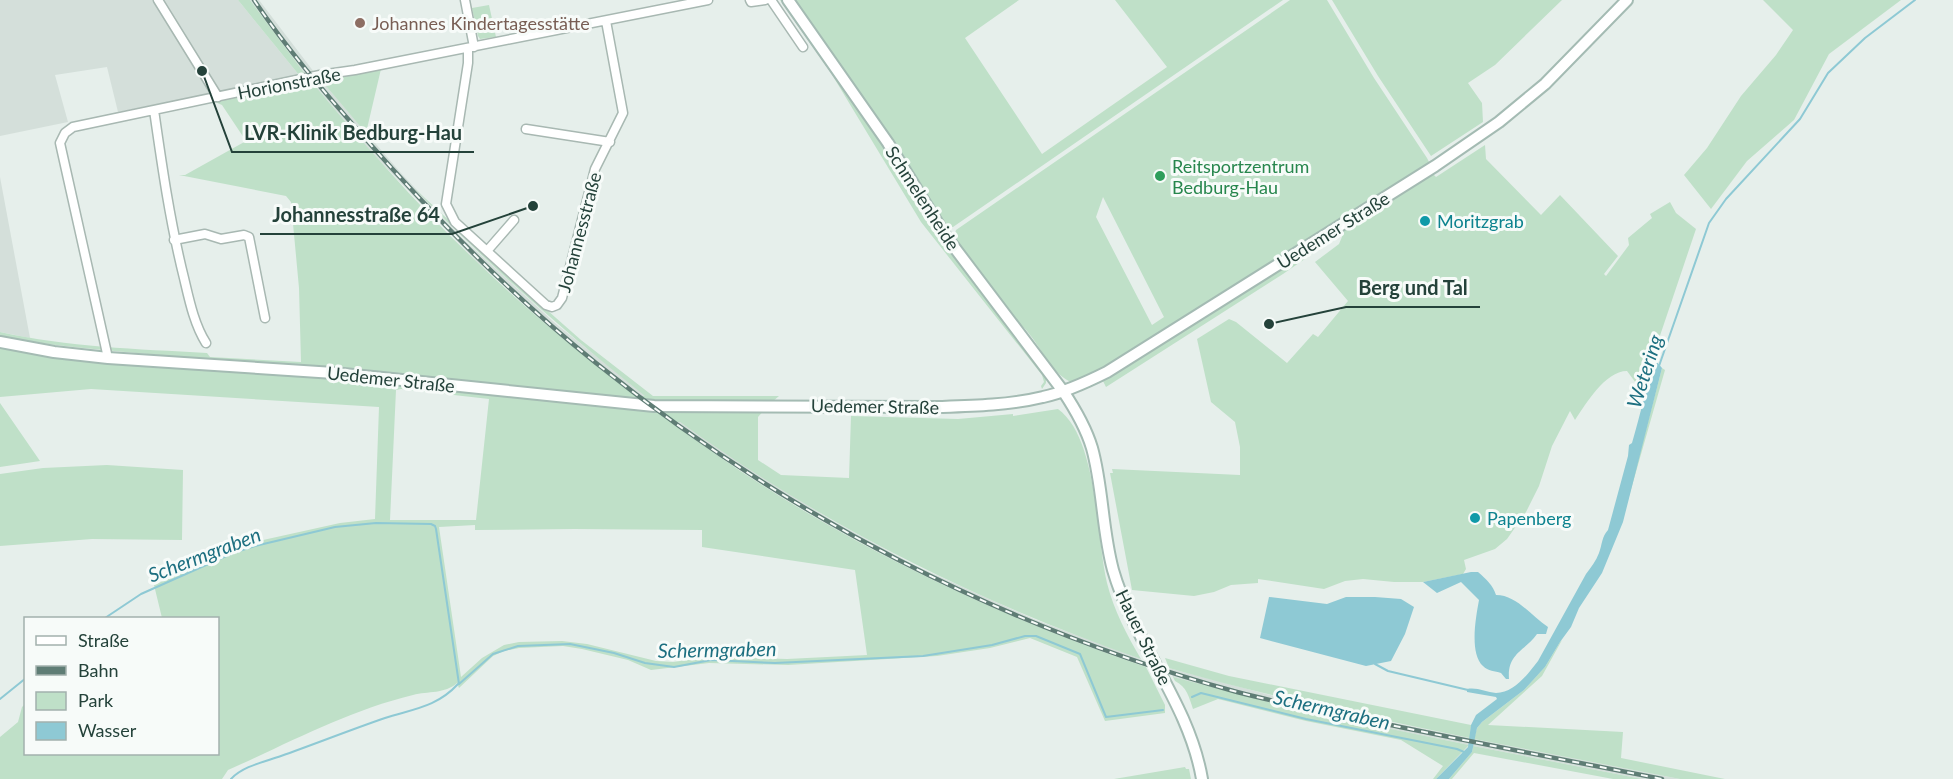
<svg xmlns="http://www.w3.org/2000/svg" width="1953" height="779" font-family="Lato,sans-serif">
<rect width="100%" height="100%" fill="#e6efeb"/>
<!-- built -->
<path fill="#d4dfda" d="M0,0H238L299,75L118,112L107,67L55,75L68,122L0,136Z
M250,0H259L314,72L305,74Z
M320,79L400,172L461,237L555,323L646,396H635L592,363L476,261L372,153L311,81Z
M0,177L30,338L0,332Z
M670,422H680L783,490L833,521L916,566L1036,620L1141,659L1146,667L1034,626L913,571L830,526L779,495Z
M1169,668L1315,707L1470,738L1469,745L1360,723L1229,693L1173,677Z
M1474,739L1680,779H1642L1473,746Z"/>
<!-- green -->
<path fill="#bfe0c8" fill-rule="evenodd" d="M238,0H250L305,74L299,75Z
M780,0H784L1046,378V383L1042,389L1041,386L1044,382L1042,375L921,222L831,73Z
M794,0H1019L965,38L1042,154L1167,67L1115,0H1283L953,227L944,226Z
M1290,0H1327L1374,78L1427,158L1429,162L1427,166L1099,372L1073,383C1053,375 1043,351 1030,335C1024,326 1014,320 1007,312C988,289 971,264 953,241L956,230ZM1103,197L1164,317L1152,325L1096,217Z
M1332,0H1562L1495,65L1468,83L1482,103L1483,122L1431,156L1378,76Z
M1763,0H1901L1829,54L1794,120L1747,161L1711,209L1684,175L1707,148L1741,96L1776,55L1793,30Z
M489,5L496,37L480,39L478,36L472,8Z
M381,69L366,133L320,79Z
M311,81C363,143 416,204 475,260C525,309 580,353 635,396H645C563,331 485,262 412,186L513,280L581,340L653,396H779L772,402H652L209,361C139,351 69,350 0,336V332C68,347 137,349 207,353L210,357L301,362L299,288L291,202L286,196L179,175H185L246,141L222,105L215,102Z
M1485,145L1486,159L1541,215L1560,195L1618,256L1604,274L1606,276L1629,245L1628,238L1652,218L1650,214L1670,202L1676,213L1696,229L1643,386L1636,383L1627,371C1605,371 1586,404 1575,420L1570,411L1552,446L1539,486L1526,512L1507,539L1495,549L1464,560L1466,569L1463,574L1423,582H1394L1363,579L1345,581L1324,589L1258,579V583L1231,585L1214,592L1194,596L1132,590L1110,473H1113L1112,469L1240,475V447L1235,422L1211,402L1197,339L1229,319L1236,322L1287,363L1313,334L1318,337L1348,301L1315,262L1339,244L1344,232L1283,274L1106,387L1103,381L1203,316L1432,173L1436,177Z
M0,347L54,358L149,366L294,374L649,409H765L758,417V460L781,475L849,478L851,416L958,419L1013,414V416L1058,409C1098,438 1096,537 1107,583C1114,611 1127,635 1141,659C975,601 823,525 680,422H671C815,530 977,609 1146,667L1165,705V713L1105,721L1077,657L1030,638L990,648L937,656L788,665L709,663L651,670L628,660L582,649L563,646L519,648L504,651L493,656L459,688L457,683C445,694 428,691 413,695C347,711 289,743 228,770L222,779H0V737L18,722L22,707L25,704L26,754H218V618H162L154,585L250,543L340,523L375,519L379,407L91,389L0,397ZM401,389L489,399L476,520H390L396,390ZM475,525V530L574,529L702,530V547L855,570L867,655L787,659L710,657L673,662L656,661L587,644L562,641L519,642L504,645L482,658L461,677L439,527Z
M1662,368L1665,370L1624,514Z
M0,403L40,461L0,467Z
M107,465L183,470L182,540L92,539L0,546V474L43,468Z
M1562,640L1542,676L1488,725L1623,732L1621,758L1725,779H1680L1474,739L1477,728L1482,722L1524,690L1533,680L1545,667L1560,642Z
M1165,658L1229,676L1471,725L1470,738C1368,717 1270,697 1169,668Z
M1173,677L1308,712L1469,745L1436,779H1433L1443,766L1401,740L1306,721L1218,699L1193,709C1189,697 1187,687 1175,681Z
M1473,746L1642,779H1613L1474,753L1452,779H1449L1472,752Z
M1185,767L1186,769H1189L1191,779H1114Z"/>
<!-- water -->
<path fill="#8ec9d4" d="M1656,361L1662,368L1623,522L1602,573L1579,608L1571,627L1560,642L1545,667L1524,690L1482,722L1477,728L1472,752L1449,779H1436L1468,747L1471,725L1476,715L1497,699L1496,697L1467,692V689C1477,687 1486,692 1496,693C1514,693 1528,674 1538,661L1586,574C1591,567 1596,561 1599,553C1602,545 1602,536 1608,530L1628,456L1629,445L1632,443C1640,416 1646,387 1656,361Z
M1471,572H1478C1486,579 1493,585 1496,595C1517,595 1531,616 1548,627L1546,634H1537C1525,651 1507,653 1509,679H1506L1501,673C1495,671 1488,671 1483,666C1469,653 1476,617 1479,600L1461,582L1437,593L1423,582Z
M1269,597L1327,604L1346,597H1375L1401,599L1414,607L1405,634L1391,661L1366,666L1260,638Z"/>
<g fill="none" stroke-linecap="round" stroke-linejoin="round">
<!-- stream -->
<path stroke="#8ec9d4" stroke-width="2" d="M1659,366L1709,223L1726,199L1800,119L1828,73L1865,38L1915,0
M105,618L141,594L233,553L255,546L335,527L376,523L431,524L435,526L436,529L459,684L493,654L518,646L570,644L614,653L645,663L674,667L711,660L775,663L923,656L992,645L1025,636H1036L1080,654L1106,717L1163,710
M1375,664L1388,671L1468,690
M1192,697L1201,693L1306,719L1457,749L1464,752
M0,699L26,678
M231,779C243,766 264,762 281,756C315,744 350,730 385,718C413,709 437,707 458,684"/>
<defs>
<path id="street" d="M158,0L218,97
M465,0L474,47
M750,0L751,2L765,0
M771,0L803,47
M468,48V63L446,204L455,222L546,305L552,307L557,305L562,298L595,169L623,113L606,21
M154,110C162,166 170,222 184,278C189,299 194,324 206,343
M526,129L610,142
M174,240L205,234L221,239L244,235L249,237L265,318
M487,251L514,220
M108,358L60,143L65,133L73,127L320,75L355,70L708,0"/>
<path id="secondary" d="M788,0L888,143L945,235L1063,391C1075,409 1086,428 1092,448C1103,487 1102,530 1113,570C1134,643 1189,703 1202,779
M0,342L54,352L108,358L334,373L654,406L941,407C974,406 1010,405 1043,397C1066,392 1087,382 1107,372L1435,166L1499,122L1545,84L1627,0"/>
</defs>
<!-- street casing -->
<use href="#street" stroke="#a8b8b2" stroke-width="11"/>
<!-- secondary casing -->
<use href="#secondary" stroke="#a4bbb3" stroke-width="14"/>
<!-- street -->
<use href="#street" stroke="#fff" stroke-width="8"/>
<!-- secondary -->
<use href="#secondary" stroke="#fff" stroke-width="10"/>
<defs>
<path id="rail" d="M254,0C286,48 325,93 363,136C435,218 512,296 596,363C785,515 1003,628 1237,692C1291,706 1346,716 1400,727C1487,745 1575,762 1662,779"/>
</defs>
<!-- rail casing -->
<use href="#rail" stroke="#5f7d75" stroke-width="4.5"/>
<!-- rail -->
<use href="#rail" stroke="#f7fbf9" stroke-width="2" stroke-dasharray="7" stroke-linecap="butt"/>
</g>
<!-- markers -->
<circle fill="#8d6e63" stroke="#f7fbf9" stroke-width="2" cx="360" cy="23" r="6"/>
<circle fill="#2e9e5b" stroke="#f7fbf9" stroke-width="2" cx="1160" cy="176" r="6"/>
<g fill="#0f9aa8" stroke="#f7fbf9" stroke-width="2">
<circle cx="1425" cy="221" r="6"/>
<circle cx="1475" cy="518" r="6"/>
</g>
<g text-anchor="middle" dominant-baseline="central" stroke-width="6" stroke-linejoin="round" paint-order="stroke">
<!-- education labels -->
<g font-size="18" fill="#785e54" stroke="#f7fbf9" text-anchor="start">
<text x="372" y="23">Johannes Kindertagesstätte</text>
</g>
<!-- street labels -->
<g font-size="18" fill="#24423a" stroke="#f7fbf9">
<text transform="translate(289 83) rotate(-11)">Horionstraße</text>
<text transform="translate(923 198) rotate(57)">Schmelenheide</text>
<text transform="translate(1333 230) rotate(-32)">Uedemer Straße</text>
<text transform="translate(579 232) rotate(-75)">Johannesstraße</text>
<text transform="translate(391 379) rotate(6)">Uedemer Straße</text>
<text transform="translate(875 406) rotate(1)">Uedemer Straße</text>
<text transform="translate(1144 637) rotate(64)">Hauer Straße</text>
</g>
<!-- leisure labels -->
<g font-size="18" fill="#27864d" stroke="#f7fbf9" text-anchor="start">
<text x="1172" y="166">Reitsportzentrum<tspan x="1172" dy="21">Bedburg-Hau</tspan></text>
</g>
<!-- culture labels -->
<g font-size="18" fill="#0d838f" stroke="#f7fbf9" text-anchor="start">
<text x="1437" y="221">Moritzgrab</text>
<text x="1487" y="518">Papenberg</text>
</g>
<!-- water labels -->
<g font-size="20" font-style="italic" fill="#1c6f80" stroke="#f7fbf9">
<text transform="translate(1644 371) rotate(-72)">Wetering</text>
<text transform="translate(204 554) rotate(-21)">Schermgraben</text>
<text transform="translate(717 649) rotate(-1)">Schermgraben</text>
<text transform="translate(1332 709) rotate(13)">Schermgraben</text>
</g>
</g>
<!-- callouts -->
<path fill="none" stroke="#24423a" stroke-width="2" d="M202 71L232 152H474M533 206L452 234H260M1269 324L1346 307H1480"/>
<g fill="#24423a" stroke="#f7fbf9" stroke-width="2">
<circle cx="202" cy="71" r="6"/>
<circle cx="533" cy="206" r="6"/>
<circle cx="1269" cy="324" r="6"/>
</g>
<g font-size="20" text-anchor="middle" font-weight="bold" fill="#24423a" stroke="#f7fbf9" stroke-width="6" stroke-linejoin="round" paint-order="stroke">
<text x="353" y="140">LVR-Klinik Bedburg-Hau</text>
<text x="356" y="222">Johannesstraße 64</text>
<text x="1413" y="295">Berg und Tal</text>
</g>
<!-- legend -->
<rect x="24" y="617" width="195" height="138" fill="#f7fbf9" stroke="#a3b1ad" stroke-width="1.5"/>
<rect x="36" y="636" width="30" height="9" fill="#ffffff" stroke="#a3b1ad" stroke-width="1.5"/>
<text x="78" y="647" font-size="18" fill="#24423a">Straße</text>
<rect x="36" y="666" width="30" height="9" fill="#5f7d75" stroke="#a3b1ad" stroke-width="1.5"/>
<text x="78" y="677" font-size="18" fill="#24423a">Bahn</text>
<rect x="36" y="692" width="30" height="18" fill="#bfe0c8" stroke="#a3b1ad" stroke-width="1.5"/>
<text x="78" y="707" font-size="18" fill="#24423a">Park</text>
<rect x="36" y="722" width="30" height="18" fill="#8ec9d4" stroke="#a3b1ad" stroke-width="1.5"/>
<text x="78" y="737" font-size="18" fill="#24423a">Wasser</text>
</svg>
